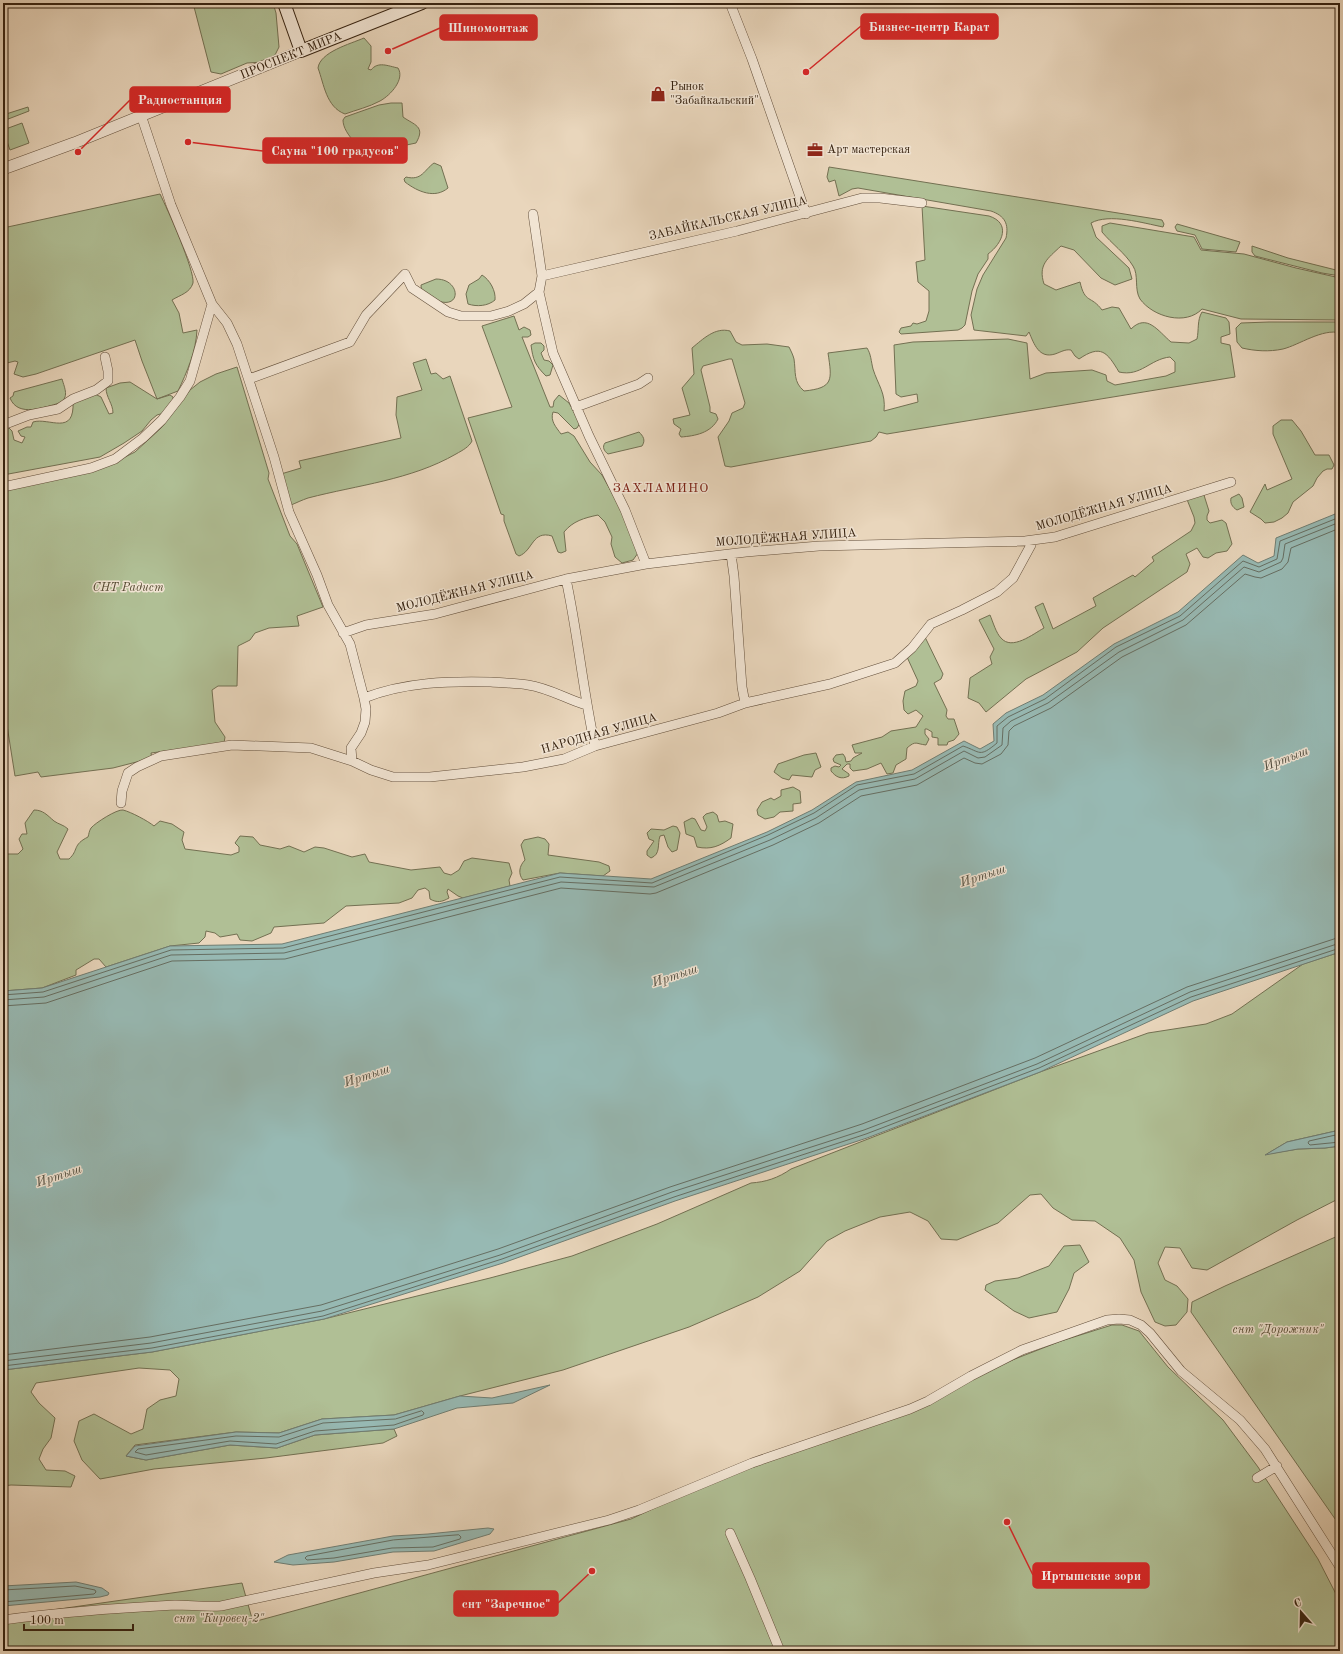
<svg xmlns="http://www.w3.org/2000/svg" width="1343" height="1654" font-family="'Old Standard TT',serif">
<rect width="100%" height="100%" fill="#e9d6bc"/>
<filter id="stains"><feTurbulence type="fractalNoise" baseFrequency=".005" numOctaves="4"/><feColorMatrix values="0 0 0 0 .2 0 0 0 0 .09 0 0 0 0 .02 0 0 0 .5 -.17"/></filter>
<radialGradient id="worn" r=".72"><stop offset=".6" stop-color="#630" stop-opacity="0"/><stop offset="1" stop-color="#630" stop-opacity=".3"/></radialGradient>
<!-- green -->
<path fill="#b0bf95" stroke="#737052" d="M193,3H273L276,13L279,47L275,55L263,62L247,63L221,74L211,72Z
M364,38L371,46V62L368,69L371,70C378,61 388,66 398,68C405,79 391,95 380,101C369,107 356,110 345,114C326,107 324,84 318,68C320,52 350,44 364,38Z
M391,103H402L403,117C414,125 426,126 416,143L397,147L374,160C364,151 343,135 343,120L345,117L379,105Z
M28,107L29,111L3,121V115Z
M22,123L29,143L10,150L3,130Z
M434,163L441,166L448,188C435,199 418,192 405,182L404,179L406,177C422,181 424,170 434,163Z
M829,167L1162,220L1164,224L1163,227C1143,223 1109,213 1091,223L1096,237L1129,268L1132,279L1115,285L1101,278L1074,250L1061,246C1047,259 1038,265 1044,284L1056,290L1080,282C1085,304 1091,295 1102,310L1112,307L1119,308L1131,329C1147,313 1158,331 1171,342L1189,343L1197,339C1199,330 1197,320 1202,312L1226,318L1229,322L1230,334L1221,337V343L1230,345L1235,377L887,434L879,432L876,437L871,441L731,467L725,466L718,437L729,421L732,413L743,408L745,403L732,359H729L703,366L701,370L710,407V412L716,414L718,419C711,433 695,436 681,437L679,434L681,429L674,424L673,419L690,415L682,388L694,374L692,348C703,339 715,327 730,331L736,342L742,345L767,344L789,347C791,351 793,355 794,359C796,372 793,382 804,391C834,388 832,380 828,353L867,348C871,354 871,361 873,369C878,385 886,393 884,411L918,402L917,394L901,397L896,394L894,345L913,342L1008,339L1027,343L1030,379L1046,373L1092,370L1106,375L1107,381L1115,385L1166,376L1175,372V362L1170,357C1150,359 1141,377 1119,372C1107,352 1101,344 1079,359L1075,356L1071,350C1065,349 1061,352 1055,354C1039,359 1034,344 1029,332L1026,336L974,330L971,315L977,289L983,275L1006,238C1009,224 1005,216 991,211L858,188L852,189L839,196L835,180L829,182L827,177Z
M160,194C167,208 195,271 193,283C190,293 180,295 172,300L179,313L183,333L197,330C196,351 187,372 178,391L157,399L142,361L135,340L36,374L23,377L14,374L18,362L15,361L3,364V228Z
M922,206L989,216C1011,223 1003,243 988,254V259L978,274L972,291L965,325L962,328L958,330L901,334L899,332L901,328L911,326L913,323L917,324L926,321L929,311V291L918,282L916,262L925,260Z
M1110,223L1194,237L1201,250L1244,254L1296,268L1340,278V320L1241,319L1202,309C1186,326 1153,317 1140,299C1134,289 1139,275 1133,266C1125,253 1112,244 1102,232V226Z
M1177,224L1240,242L1236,252L1202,249L1195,235L1177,231L1175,227Z
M1252,246L1288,258L1340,271V276L1322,273L1255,256L1252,252Z
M482,275C490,280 496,291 495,300C488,306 477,307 468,304L466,294L469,285L479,279Z
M436,279C463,279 462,316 430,297C425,294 421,291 421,285Z
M514,316L519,330L524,327L530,330L531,335L528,337H522L550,407H553L554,401L559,395L569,403L580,423L577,428L574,429L558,413L553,412C550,421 556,427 561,434L568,432L574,436L590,462L602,475L622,511L638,553L633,560L622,563L615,557L611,544L612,537L605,522L598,515C584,518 573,521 564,532L566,551L561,553L558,552L552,536C532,530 533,551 519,556L516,554L504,521V515L501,514L468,418L512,407L482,326Z
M1269,322H1340V333C1323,328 1299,345 1283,349C1269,352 1255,351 1242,348L1237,342L1236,328L1241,323Z
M535,343H541L544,346V350L541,353L544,360L549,361L553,365L550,375L546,376C535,365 533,360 531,345Z
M426,359L431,374L436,373L443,379L450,376L472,441C469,447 463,450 456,454C411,480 358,485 308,498C302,500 296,503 291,505L281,474L301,468L299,461L401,438L396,415L397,397L422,390L413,363Z
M237,367L269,473L268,479L290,536L297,544L323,607L297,616L299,626L269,628L255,633L250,640L238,646L237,686H218L212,690L215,722L225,737L224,743L151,753L152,758L113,768L41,777L38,772L15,776L3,700V493L21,485L117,461L135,452L161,428L190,390L200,382L216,374Z
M62,379C65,389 69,397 60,403C44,407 18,418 10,398L13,396L14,392Z
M130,382L157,399L170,395L173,397V402L164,413L157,415L151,420L142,431L124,443L100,457L3,475V456L4,455L3,451L6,450L3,427H8L12,431L14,440L22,443L25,437L21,436L18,431L27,427H31L33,422C49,417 75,437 73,401L95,394L101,397L109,414L113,413C113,404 106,397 106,388L120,383Z
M1281,420H1292L1301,431L1315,455H1329L1334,465L1332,469H1327L1323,471L1317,478L1313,486L1293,502L1288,513L1282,518L1274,522L1265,523L1261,519L1250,512L1265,484L1267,490L1292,479L1273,434V426Z
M639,432C643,436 646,440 642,446L608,454C604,451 602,447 605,443Z
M1203,492L1209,511L1207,516V520L1210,523L1222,520L1226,523L1232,544L1227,551L1216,553L1208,558L1203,557L1197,548L1186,554L1190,564L1187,572L1103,628L1077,652L1026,679L986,712L979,703L968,698L970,678L992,664L990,657L994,649L979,620L990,615C993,622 996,633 1001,638C1012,651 1033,634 1044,628L1035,607L1043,603L1053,629L1096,606L1093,598L1133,575L1135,577L1154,561L1152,557L1191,531L1195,523L1194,517L1186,497Z
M1239,494L1242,498L1244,507L1237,510C1232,507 1230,503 1231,498Z
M924,635L943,674L941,679L934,683L947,710L946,716L948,719H954L959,734L954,740L948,742L947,745H938V738L932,737V732L927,729H925V734L929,739L926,745C916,744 916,740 907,748L906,759L896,765L893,773L887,774L881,763L867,769L853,771L850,768V764H847L842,769L849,774V776C841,780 836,777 831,771V768L835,766L839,767L841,765L834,762L833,759L836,755L843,754L845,757L846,762L851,761L853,758L862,753H855L852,745L882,737L891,731L916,727L923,716L916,710L908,714L904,710L903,701L905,691L916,686L918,681L907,657Z
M816,753L821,767L815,770L812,777L792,775L789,780L782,778L774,772L778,764L804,755Z
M793,787L800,791L801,803L793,804V811L780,812L774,817L765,819L758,815L757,810L762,802L771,798L774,800L781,796V790Z
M34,810C43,810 47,815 54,821C58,824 64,825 68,829L57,852L60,859H69C79,850 72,845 88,837C89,834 89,831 91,828C95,823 117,809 123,810C131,812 148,821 154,826L160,821L172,824L184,832L182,840L185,849L231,855L239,852V847L235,843L240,836L253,837L260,845L280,849L289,846L304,852L315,847L324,848L352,857L365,854L369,862L411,870L440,867L444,873L451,875L459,870L464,861L472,858L509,863L512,873L509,880L510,886L463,898L458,896L448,889L447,892L449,898C442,902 437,903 430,899L429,891L425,888L418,890L412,898L399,903L346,906L324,923L274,927L271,933L252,941L240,940L237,934L220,937L215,933L206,931L205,937L199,943L170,946L106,967L99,959H94L76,970V975L42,988L3,991V854H18L23,849L19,839L22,834H27L25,823Z
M713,812L717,815L719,822L725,821L733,824L731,838C720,846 711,850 697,847L694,837L686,834L684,822L692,818L695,819L701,830L705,831L707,827L703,817L706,814Z
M673,826L677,827L680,833L677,850L672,852L668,847L664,835L660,836C657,845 661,854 651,858L647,855V851L654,841L649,839L647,833L651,829L664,830Z
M538,837L545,839L549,844L548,855L599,862L609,866L610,871L603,876L560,873L523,880C518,874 519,866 525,860L521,845L524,840Z
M1340,952V1130L1287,1142L1267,1154L1298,1149L1325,1148L1340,1146V1198L1297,1220L1207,1270L1192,1268L1180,1248L1165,1247L1158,1263L1165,1280L1177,1286L1188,1299L1187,1312L1176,1325L1165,1326L1155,1322L1141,1292L1134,1260L1120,1238L1095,1221L1072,1220L1053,1208L1041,1194L1030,1195L998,1223L957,1240L941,1239L928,1221L910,1212L880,1217L845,1231L827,1241L800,1271L758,1297L689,1327L563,1370L460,1396L394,1415L322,1419L279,1433L236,1432L135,1445L126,1456L146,1460L230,1445L277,1448L315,1435L394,1429L397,1436L383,1443L266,1458L154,1469L100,1479L82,1460L74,1441L79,1421L94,1414L131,1434L143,1429L147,1409L160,1400L176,1396L179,1379L170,1370L139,1368L36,1383L31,1392L39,1403L55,1418L51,1438L43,1449L39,1459L46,1470L65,1471L75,1476L71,1487L11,1485L3,1486V1370L152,1352L324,1319L490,1278L572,1256L657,1224L751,1183C766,1182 778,1178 791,1169L1040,1072L1148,1033L1206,1024L1232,1014L1303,964Z
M1340,1235V1526L1191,1312L1192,1302L1225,1286Z
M1080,1245L1089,1262L1074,1273L1069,1289L1057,1312L1029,1318L1014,1311L985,1290L986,1285L995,1281L1018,1278L1049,1266L1064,1246Z
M1112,1325H1122L1139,1331L1168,1367L1223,1420L1258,1467L1318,1559L1337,1596L1340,1607V1651H3V1617L242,1583L253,1622L631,1519L704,1485L919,1407L1002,1364L1061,1341Z"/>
<!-- water -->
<path fill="#97b9b3" stroke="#707d72" d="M1340,512V952L1193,1001L1040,1072L867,1138L675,1201L503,1263L324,1319L152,1352L3,1370V991L42,988L170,946L282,944L560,873L651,879L767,832L812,810L856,782L912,770L964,741L980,749L994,741L993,724L1006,713L1043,695L1114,644L1178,612L1243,555L1258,563L1274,556L1276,538Z
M1340,1130V1146L1325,1148L1298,1149L1265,1155L1287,1142Z
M550,1385L513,1403L457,1408L394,1429L315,1435L277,1448L230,1445L146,1460L126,1456L135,1446L236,1432L279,1433L322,1419L394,1415L460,1396L492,1398Z
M488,1528L494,1529L490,1534L434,1551L393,1552L334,1562L293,1565L274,1562L288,1555L393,1536L428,1534Z
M76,1582L102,1588L109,1593L108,1595L100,1597L3,1606V1586Z"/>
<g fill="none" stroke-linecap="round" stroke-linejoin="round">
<!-- shore -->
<path stroke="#666e62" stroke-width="1" d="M3,995L43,992L171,950L283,948L560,877L652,883L768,835L814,813L857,785L914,774L963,746C981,752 979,758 997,743V726L1008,717L1045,699L1116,647L1180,616L1243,561L1259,567L1277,559L1280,541L1340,517
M3,1000L44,997L171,955L284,953L561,882L654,887L770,840L816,818L859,790L915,779L964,751L978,758L985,757L1002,745L1003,728L1011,721L1048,703L1119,652L1183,620L1244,567L1259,572L1281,562L1283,558L1285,544L1340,522
M3,1006L46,1003L172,961L285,959L561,888L650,894L656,893L773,845L819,823L861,796L917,785L964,758L975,763L982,764L1001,754L1008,745L1009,731L1014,726L1051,708L1122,657L1186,625L1245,574L1255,577L1261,578L1282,569L1288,562L1291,548L1340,528
M1340,1134L1309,1141L1308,1143L1310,1145L1340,1142
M3,1355L150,1337L321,1305L498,1249L670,1187L862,1124L1035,1058L1187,987L1340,937
M3,1361L151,1343L322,1311L500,1255L672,1192L864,1130L1037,1064L1190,992L1340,943
M3,1366L152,1348L323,1316L502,1259L674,1197L866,1134L1039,1068L1191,997L1340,948
M422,1411L424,1413L423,1415L394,1425L315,1431L276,1444L230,1441L146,1455L135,1452L138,1449L236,1436L279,1437L323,1423L395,1419Z
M459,1535L461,1537L460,1539L433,1547L392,1548L334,1558L307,1560L305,1558L307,1556L393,1540Z
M3,1590L75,1586L95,1590L96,1592L94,1594L3,1602"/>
<defs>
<path id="minor" d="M709,3H712
M730,3L752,59L806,214
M141,115L171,205L212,304L227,323L237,344L274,457L289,512L317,575L328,605L350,644L364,698L366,709L365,722L361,733L351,748L352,761
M533,214L542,276L539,292L553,353L589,436L625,510L646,564
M542,276L737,231L862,198H880L922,203
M249,379L350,342L366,315L405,274L412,288L448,312L461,316H491L509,311L524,304L539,292
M576,407L639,384L648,378
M3,425L29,415L58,409L73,399L96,390L108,381V371L105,357
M3,487L91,468L115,459L143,438L162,420L180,397L190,381L212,304
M731,554L734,576L742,687L745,703
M566,579C578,635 583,691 595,746
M343,633L366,625L435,614L566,579L646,564L746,552L819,546L1025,541L1055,537L1231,482
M364,698C405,682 448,681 491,682C503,683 516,683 528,685C549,688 566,699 586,705
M121,803L122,791L128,773L137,767L161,756L232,745L311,748L352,761L371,770L393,777H430L523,767L564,759L595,746L718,713L745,703L830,684L895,663L912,648L931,624L962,610L997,592L1013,578L1031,545L1032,540
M1257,1478L1277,1466
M730,1533L750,1578L780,1651
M3,1620C60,1612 117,1608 175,1605C190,1605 205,1607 221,1606L374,1573L428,1565L609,1520L639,1510L752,1463L910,1409L928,1401L971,1376L1022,1350L1107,1320L1119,1319L1130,1320L1141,1325L1150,1333L1181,1371L1240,1420L1265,1449L1340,1567"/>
<path id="tertiary" d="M3,169L74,143L301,51"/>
<path id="secondary" d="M284,3L301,51L422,3"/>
</defs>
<!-- minor casing -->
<use href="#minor" stroke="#634f3b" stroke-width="10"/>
<!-- tertiary casing -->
<use href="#tertiary" stroke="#634f3b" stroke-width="12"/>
<!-- secondary casing -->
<use href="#secondary" stroke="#362210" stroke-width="14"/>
<!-- minor -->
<use href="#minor" stroke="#f1e4d3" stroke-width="9"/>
<!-- tertiary -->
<use href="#tertiary" stroke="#f1e4d3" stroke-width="11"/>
<!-- secondary -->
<use href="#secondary" stroke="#f1e4d3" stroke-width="12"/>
</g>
<!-- icons -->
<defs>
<symbol id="shop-bare" viewBox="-9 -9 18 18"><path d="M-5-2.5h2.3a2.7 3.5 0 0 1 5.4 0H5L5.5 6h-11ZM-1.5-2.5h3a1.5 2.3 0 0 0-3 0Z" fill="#8f2418" stroke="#f1e4d3" stroke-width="2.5" paint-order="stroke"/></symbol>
<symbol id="office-bare" viewBox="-9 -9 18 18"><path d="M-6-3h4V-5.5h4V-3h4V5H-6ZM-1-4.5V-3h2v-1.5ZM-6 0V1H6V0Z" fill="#8f2418" stroke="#f1e4d3" stroke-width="2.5" paint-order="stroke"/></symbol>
</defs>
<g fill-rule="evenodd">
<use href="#shop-bare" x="647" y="83" width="22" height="22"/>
<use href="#office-bare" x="804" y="139" width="22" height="22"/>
</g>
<g text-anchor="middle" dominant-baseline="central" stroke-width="3" stroke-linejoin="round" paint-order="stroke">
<!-- street labels -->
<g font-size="12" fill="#362210" stroke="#f1e4d3">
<text transform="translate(291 56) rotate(-22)">ПРОСПЕКТ МИРА</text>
<text transform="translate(728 219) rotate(-13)">ЗАБАЙКАЛЬСКАЯ УЛИЦА</text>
<text transform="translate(1104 508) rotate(-16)">МОЛОДЁЖНАЯ УЛИЦА</text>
<text transform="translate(786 538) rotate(-4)">МОЛОДЁЖНАЯ УЛИЦА</text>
<text transform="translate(465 592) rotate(-14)">МОЛОДЁЖНАЯ УЛИЦА</text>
<text transform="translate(599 734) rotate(-16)">НАРОДНАЯ УЛИЦА</text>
</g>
<!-- poi labels -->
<g font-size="12" fill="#362210" stroke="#f1e4d3" text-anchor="start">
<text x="670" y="87">Рынок<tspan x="670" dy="14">"Забайкальский"</tspan></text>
<text x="827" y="150">Арт мастерская</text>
</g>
<!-- park labels -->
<g font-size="12" font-style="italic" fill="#544931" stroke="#f1e4d3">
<text x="128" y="588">СНТ Радист</text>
<text x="1278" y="1330">снт "Дорожник"</text>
<text x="219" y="1619">снт "Кировец-2"</text>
</g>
<!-- neighbourhood labels -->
<g font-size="13" letter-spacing="1" fill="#7a1f14" stroke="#f1e4d3">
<text x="661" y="488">ЗАХЛАМИНО</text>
</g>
<!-- water labels -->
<g font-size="13" font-style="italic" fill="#534f41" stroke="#f1e4d3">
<text transform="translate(1286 759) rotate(-21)">Иртыш</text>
<text transform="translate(983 876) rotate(-18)">Иртыш</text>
<text transform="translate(675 976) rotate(-18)">Иртыш</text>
<text transform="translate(367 1076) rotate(-18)">Иртыш</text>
<text transform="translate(59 1176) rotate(-18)">Иртыш</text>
</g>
</g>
<!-- callouts -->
<path fill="none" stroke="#d62828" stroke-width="1.5" d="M806 72L861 26M388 51L440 28M78 152L130 100M188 142L263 151M1007 1522L1033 1575M592 1571L558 1603"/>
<g fill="#d62828" stroke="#f1e4d3" stroke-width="1.5">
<circle cx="806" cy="72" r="4"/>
<circle cx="388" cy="51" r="4"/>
<circle cx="78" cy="152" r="4"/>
<circle cx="188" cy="142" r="4"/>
<circle cx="1007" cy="1522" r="4"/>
<circle cx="592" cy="1571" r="4"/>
</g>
<g fill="#d62828" stroke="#d62828" stroke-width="1.5">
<rect x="861" y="14" width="137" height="25" rx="4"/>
<rect x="440" y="15" width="97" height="25" rx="4"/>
<rect x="130" y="87" width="100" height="25" rx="4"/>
<rect x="263" y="138" width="144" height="25" rx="4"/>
<rect x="1033" y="1563" width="116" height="25" rx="4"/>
<rect x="454" y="1591" width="104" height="25" rx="4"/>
</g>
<g font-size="13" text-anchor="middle" font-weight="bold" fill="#fff">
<text x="929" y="31">Бизнес-центр Карат</text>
<text x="488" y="32">Шиномонтаж</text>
<text x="180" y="104">Радиостанция</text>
<text x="335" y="155">Сауна "100 градусов"</text>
<text x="1091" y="1580">Иртышские зори</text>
<text x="506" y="1608">снт "Заречное"</text>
</g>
<!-- margin -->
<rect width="1343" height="1654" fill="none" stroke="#e9d6bc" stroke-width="16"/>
<rect x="4" y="4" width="1335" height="1646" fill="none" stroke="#362210" stroke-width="2"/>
<rect x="8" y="8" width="1327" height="1638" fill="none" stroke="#362210"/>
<!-- north arrow -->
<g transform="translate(1301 1612) rotate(340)" stroke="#f1e4d3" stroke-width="3" paint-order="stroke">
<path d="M0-3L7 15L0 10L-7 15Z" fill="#362210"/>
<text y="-6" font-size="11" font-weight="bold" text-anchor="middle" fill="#362210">С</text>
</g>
<!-- scale -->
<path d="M24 1624v6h109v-6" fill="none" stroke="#362210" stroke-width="2"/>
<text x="30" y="1624" font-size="12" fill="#362210" stroke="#f1e4d3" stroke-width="3" paint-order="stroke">100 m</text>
<rect width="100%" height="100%" filter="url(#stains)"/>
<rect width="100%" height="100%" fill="url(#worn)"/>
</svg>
